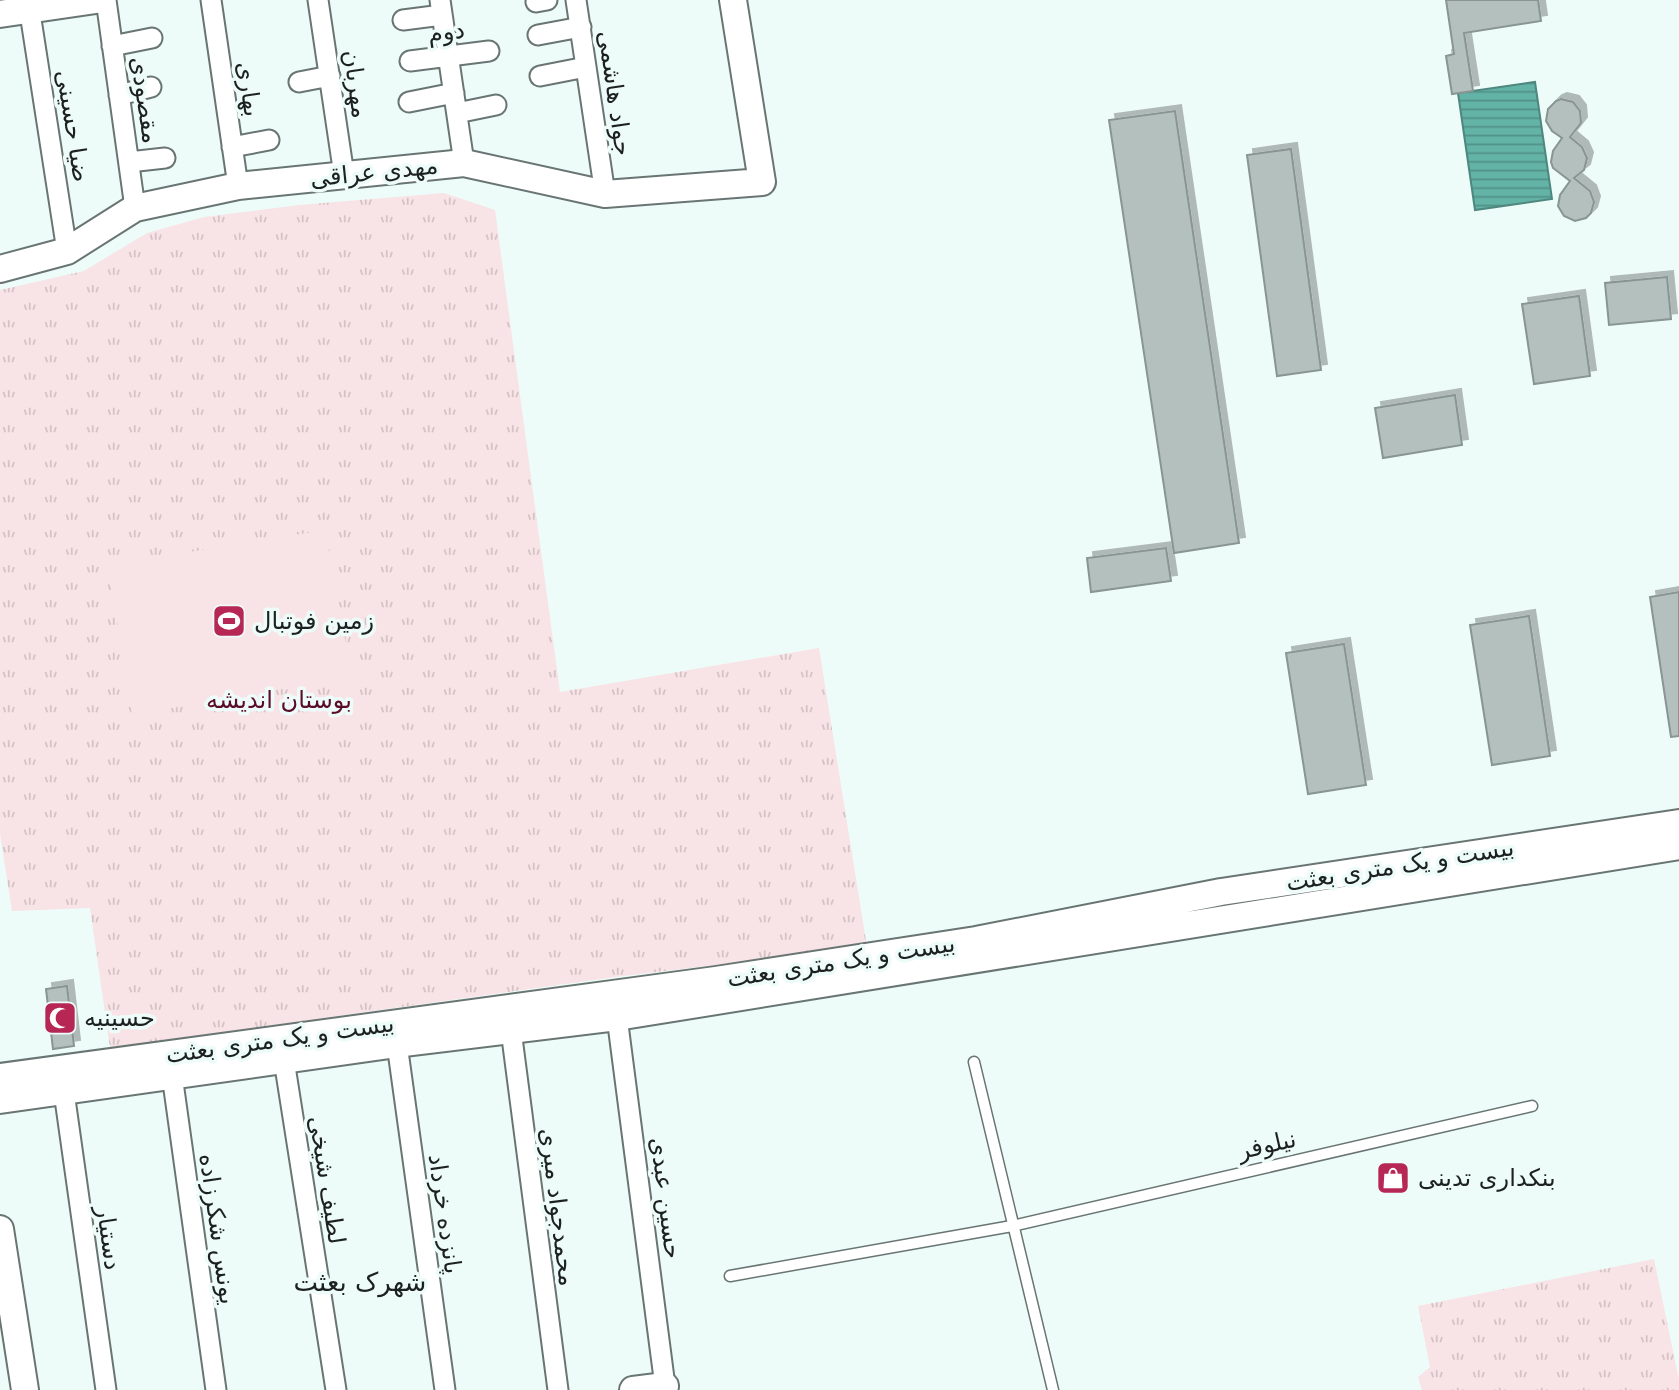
<svg xmlns="http://www.w3.org/2000/svg" width="1679" height="1390" font-family="'DejaVu Sans','Noto Naskh Arabic',sans-serif">
<defs>
<pattern id="park-tufts" width="24" height="20" patternUnits="userSpaceOnUse" patternTransform="scale(1.75)"><rect width="24" height="20" fill="#f8e3e6"/><path d="M3 7l-1-3M5 7V3M7 7l1-3M15 17l-1-3M17 17v-4M19 17l1-3" fill="none" stroke="#d4c2c5"/></pattern>
<pattern id="water-rules" width="6" height="5" patternUnits="userSpaceOnUse" patternTransform="scale(1.75)"><rect width="6" height="5" fill="#63b3a7"/><path d="M0 2.5h6" fill="none" stroke="#519188"/></pattern>
<filter id="shadow"><feDropShadow dx="6" dy="-6" stdDeviation="0" flood-color="#0004"/></filter>
</defs>
<rect width="100%" height="100%" fill="#eefcf9"/>
<!-- park -->
<path fill="url(#park-tufts)" d="M444,193L495,210L560,692L819,648L867,947L615,977L110,1048L90,908L12,911L0,834V290L84,271L147,233L204,217L299,205Z
M1654,1259L1679,1380V1390H1422L1418,1377L1430,1367L1418,1306Z"/>
<!-- garden -->
<path fill="#f8e3e6" d="M325,530L352,677L132,715L108,565Z"/>
<!-- water -->
<path fill="url(#water-rules)" stroke="#4e877e" stroke-width="2" d="M1535,82L1552,199L1475,210L1458,93Z"/>
<!-- building -->
<path fill="#b3c0bd" stroke="#899593" stroke-width="2" filter="url(#shadow)" d="M1446,0H1538L1541,21L1464,33L1473,91L1452,94L1446,56L1454,54Z
M1561,99L1573,102L1580,111L1581,123L1570,137L1582,147L1587,158L1584,170L1574,178L1590,191L1594,202L1591,213L1586,218L1575,221L1564,216L1558,206L1560,195L1570,181L1553,168L1551,162L1553,151L1562,138L1552,131L1546,121L1548,109L1556,101Z
M1175,111L1239,543L1174,553L1109,120Z
M1291,149L1321,370L1277,376L1247,155Z
M1667,277L1671,319L1609,325L1605,283Z
M1579,296L1590,376L1534,384L1522,304Z
M1455,395L1462,445L1383,458L1375,408Z
M1166,548L1171,581L1091,592L1087,558Z
M1679,592V736L1671,737L1650,597Z
M1529,616L1550,756L1492,765L1470,625Z
M1344,644L1366,785L1308,794L1286,653Z
M67,986L74,1046L53,1049L46,989Z"/>
<g fill="none" stroke-linecap="round" stroke-linejoin="round">
<defs>
<path id="lane" d="M974,1062L1053,1390
M730,1276L1012,1226L1532,1106"/>
<path id="street" d="M28,0L67,251
M106,0L135,208
M211,0L238,186
M318,0L344,175
M440,0L464,163
M576,0L605,194
M536,2L547,0
M403,20L442,15
M538,35L581,27
M112,46L152,38
M410,61L489,51
M540,76L586,67
M299,82L330,76
M119,95L151,87
M409,102L454,93
M457,113L496,105
M232,147L269,140
M129,162L165,158
M617,1017L665,1386
M511,1030L558,1390
M397,1044L445,1390
M284,1060L336,1390
M172,1075L216,1390
M64,1092L106,1390"/>
<path id="secondary" d="M0,14L96,0
M0,269L67,251L135,208L238,186L464,163L605,194L762,182L733,0
M0,1077L716,980L976,940L1221,892L1679,823
M0,1100L397,1044L617,1017L1679,846
M0,1229L25,1390
M633,1390L665,1386"/>
</defs>
<!-- lane casing -->
<use href="#lane" stroke="#697573" stroke-width="13"/>
<!-- street casing -->
<use href="#street" stroke="#697573" stroke-width="23"/>
<!-- secondary casing -->
<use href="#secondary" stroke="#697573" stroke-width="30"/>
<!-- lane -->
<use href="#lane" stroke="#fff" stroke-width="10"/>
<!-- street -->
<use href="#street" stroke="#fff" stroke-width="19"/>
<!-- secondary -->
<use href="#secondary" stroke="#fff" stroke-width="26"/>
</g>
<!-- icons -->
<defs>
<symbol id="stadium-square" viewBox="-11 -11 22 22"><rect x="-9" y="-9" width="18" height="18" rx="4" fill="#b62755" stroke="#eefcf9"/><path d="M0-5a6.5 5 0 1 0 0 10a6.5 5 0 1 0 0-10ZM-3.5-1.8h7v3.6h-7Z" fill="#fff"/></symbol>
<symbol id="mosque-square" viewBox="-11 -11 22 22"><rect x="-9" y="-9" width="18" height="18" rx="4" fill="#b62755" stroke="#eefcf9"/><path d="M3.5-4.9A6 6 0 1 0 3.5 4.9A5 5 0 1 1 3.5-4.9Z" fill="#fff"/></symbol>
<symbol id="shop-square" viewBox="-11 -11 22 22"><rect x="-9" y="-9" width="18" height="18" rx="4" fill="#b62755" stroke="#eefcf9"/><path d="M-5-2.5h2.3a2.7 3.5 0 0 1 5.4 0H5L5.5 6h-11ZM-1.5-2.5h3a1.5 2.3 0 0 0-3 0Z" fill="#fff"/></symbol>
</defs>
<g fill-rule="evenodd">
<use href="#stadium-square" x="210" y="602" width="38" height="38"/>
<use href="#mosque-square" x="41" y="999" width="38" height="38"/>
<use href="#shop-square" x="1374" y="1159" width="38" height="38"/>
</g>
<g text-anchor="middle" dominant-baseline="central" stroke-width="7" stroke-linejoin="round" paint-order="stroke">
<!-- street labels -->
<g font-size="24" fill="#1c2120" stroke="#eefcf9">
<text transform="translate(446 32) rotate(-8)">دوم</text>
<text transform="translate(356 84) rotate(82)">مهربان</text>
<text transform="translate(249 89) rotate(82)">بهاری</text>
<text transform="translate(615 93) rotate(82)">جواد هاشمی</text>
<text transform="translate(145 100) rotate(82)">مقصودی</text>
<text transform="translate(73 126) rotate(81)">ضیا حسینی</text>
<text transform="translate(374 172) rotate(-6)">مهدی عراقی</text>
<text transform="translate(1400 865) rotate(-9)">بیست و یک متری بعثت</text>
<text transform="translate(841 961) rotate(-9)">بیست و یک متری بعثت</text>
<text transform="translate(280 1039) rotate(-8)">بیست و یک متری بعثت</text>
<text transform="translate(1267 1145) rotate(-13)">نیلوفر</text>
<text transform="translate(327 1180) rotate(81)">لطیف شیخی</text>
<text transform="translate(666 1198) rotate(83)">حسین عبدی</text>
<text transform="translate(558 1207) rotate(83)">محمدجواد میری</text>
<text transform="translate(445 1214) rotate(82)">پانزده خرداد</text>
<text transform="translate(218 1229) rotate(82)">یونس شکرزاده</text>
<text transform="translate(109 1238) rotate(82)">دستیار</text>
</g>
<!-- poi labels -->
<g font-size="24" fill="#1c2120" stroke="#eefcf9" text-anchor="start">
<text x="254" y="621">زمین فوتبال</text>
<text x="84" y="1018">حسینیه</text>
<text x="1418" y="1178">بنکداری تدینی</text>
</g>
<!-- park labels -->
<g font-size="24" fill="#5b0c26" stroke="#eefcf9">
<text x="279" y="700">بوستان اندیشه</text>
</g>
<!-- neighbourhood labels -->
<g font-size="26" fill="#1c2120" stroke="#eefcf9">
<text x="360" y="1282">شهرک بعثت</text>
</g>
</g>
</svg>
